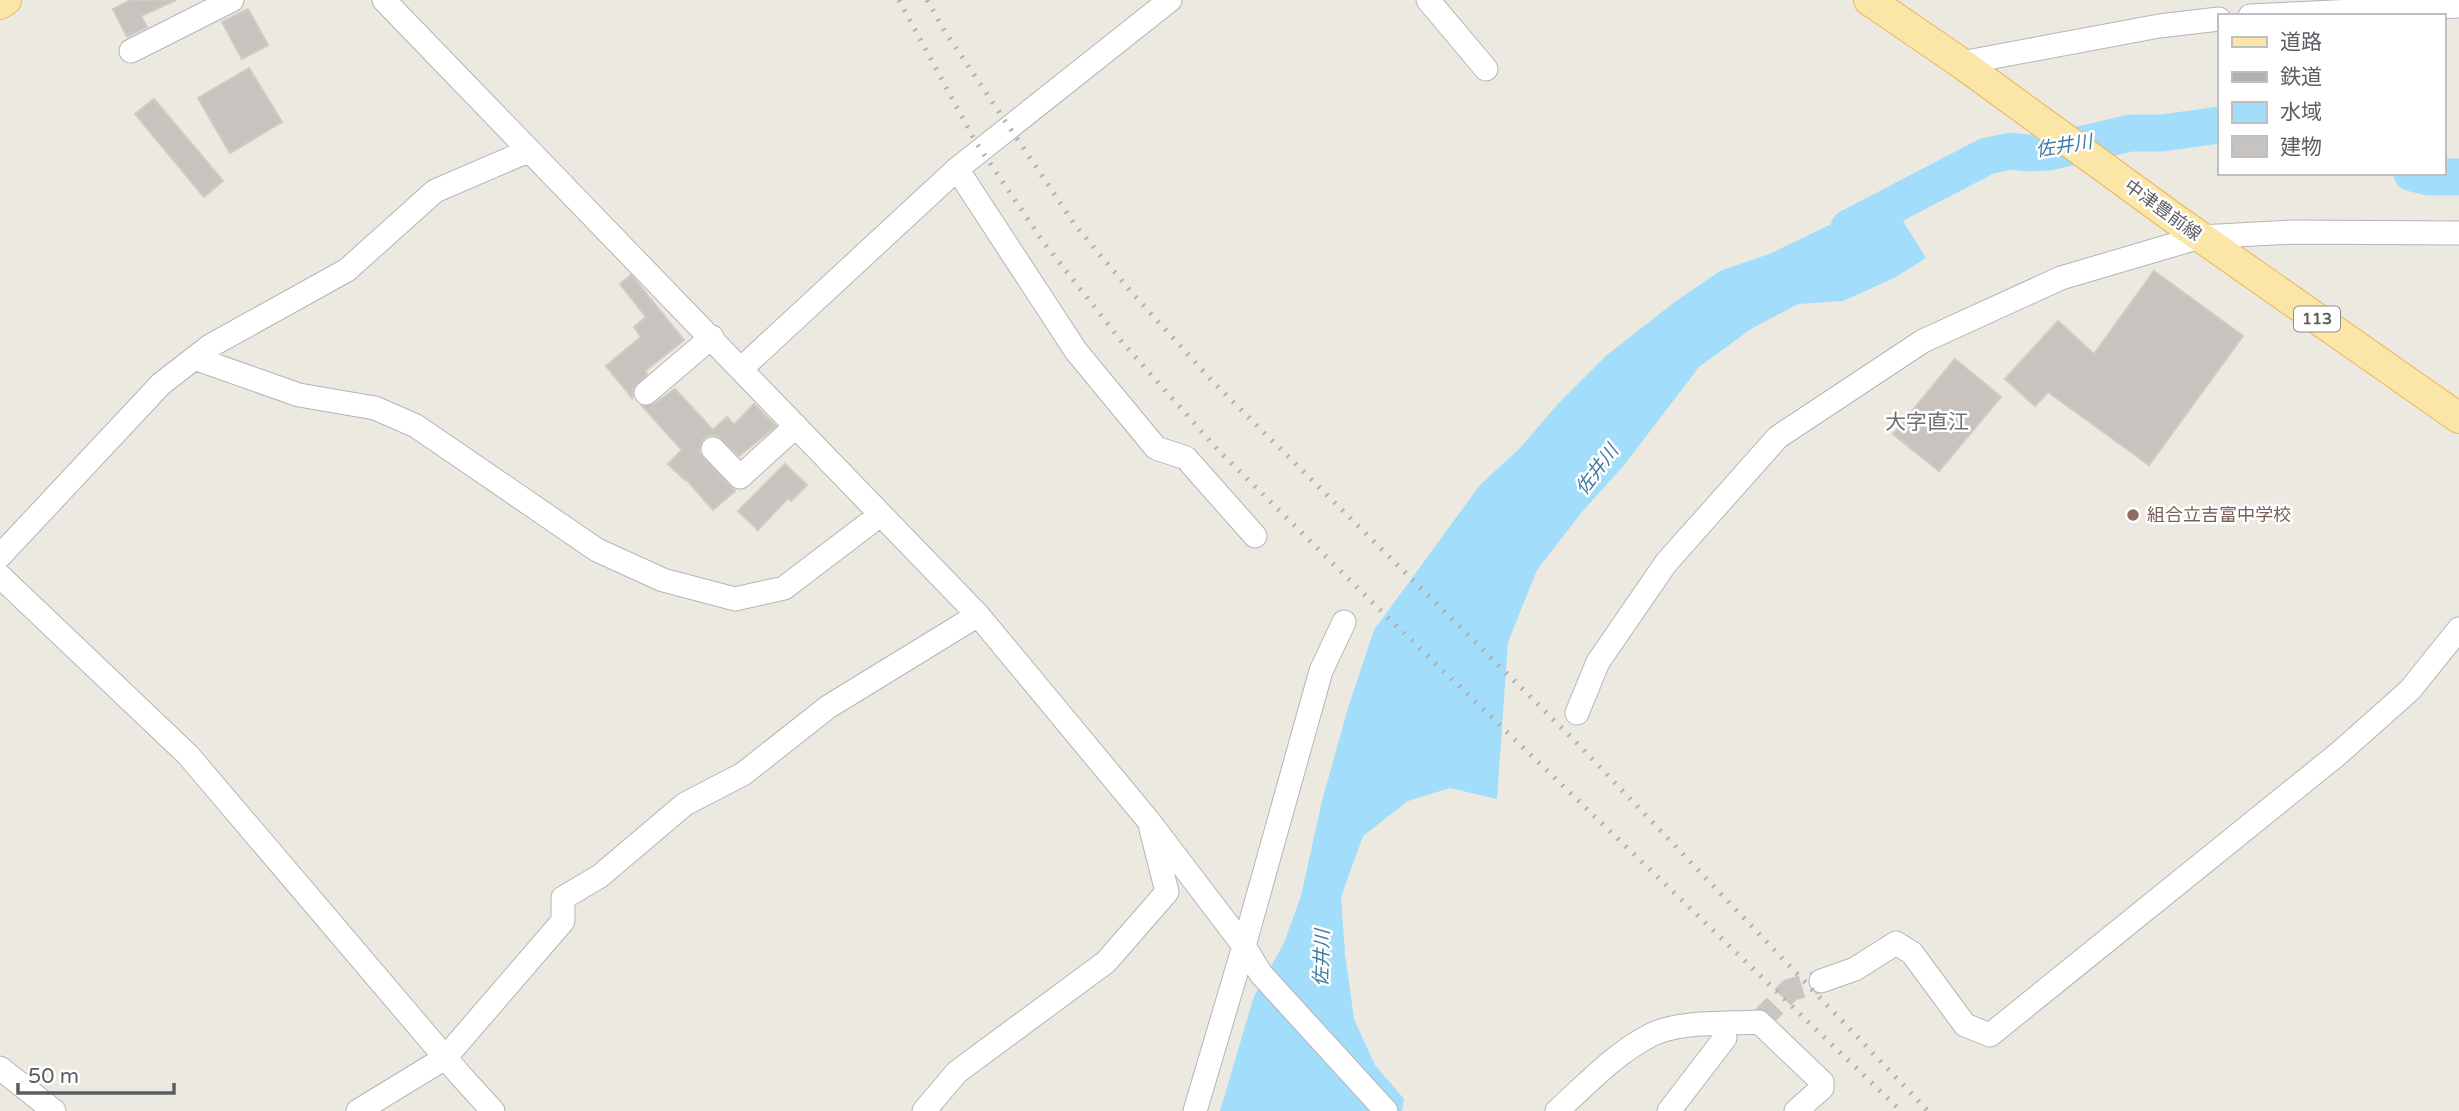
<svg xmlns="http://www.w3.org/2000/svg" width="2459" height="1111" font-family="'Varela Round','Noto Sans JP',sans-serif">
<rect width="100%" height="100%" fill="#ece9e1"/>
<!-- water -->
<path fill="#a2ddfc" d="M1888,197L1926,258L1894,278L1843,301L1798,304L1751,329L1699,367L1625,464L1582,512L1537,570L1508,642L1497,799L1450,788L1408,801L1363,836L1341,897L1345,954L1354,1019L1375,1065L1404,1099L1402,1111H1220L1254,996L1284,943L1301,896L1322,801L1348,708L1374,630L1480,485L1519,449L1557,405L1607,355L1676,301L1720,271L1769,254Z"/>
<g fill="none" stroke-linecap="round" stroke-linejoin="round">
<!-- river -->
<path stroke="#a2ddfc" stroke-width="37" d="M2412,173L2429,177H2459
M1849,228L1987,156L2011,151L2027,153L2049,152L2131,133H2162L2219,125"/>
</g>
<!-- building -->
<path fill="#c8c3bf" stroke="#d1cac0" stroke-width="2" d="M131,0H176L141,16L147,27L127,37L113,9Z
M248,9L268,45L242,59L222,22Z
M249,68L282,122L230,153L198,98Z
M154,99L223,181L204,197L135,114Z
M2154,271L2243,336L2149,465L2048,392L2035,406L2005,379L2058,321L2094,354Z
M631,275L684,340L645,371L647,374L633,388L632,398L606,366L641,337L634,327L646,317L620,284Z
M1955,359L2001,397L1939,471L1893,434Z
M675,389L713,430L727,417L734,425L754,404L776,426L739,456L718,436L710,435L703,439L699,452L703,458L735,491L713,510L686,479L685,480L668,464L682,450L642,406L654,404Z
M785,464L807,485L791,501L788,498L758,530L738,511Z"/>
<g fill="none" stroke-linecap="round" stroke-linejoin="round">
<!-- minor-tunnel -->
<path stroke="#c8c6c1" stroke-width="23" stroke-dasharray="23 11" stroke-linecap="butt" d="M1759,1022L1790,990L1821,981"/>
<defs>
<path id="minor" d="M384,0L978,615L1148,820L1244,946L1261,974L1386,1111
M1428,0L1486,69
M2250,16L2459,6
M131,51L232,0
M1961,63L2159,26L2219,19
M957,169L1076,351L1156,448L1186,458L1255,536
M194,358L299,395L375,408L416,426L597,550L663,580L735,599L784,588L880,515
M742,368L957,169L1170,0
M646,393L712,337
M713,449L740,477L796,426
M0,556L161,384L210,346L347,270L435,191L528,151
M0,576L188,755L461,1076L493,1111
M1577,713L1598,662L1666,563L1778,437L1923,341L2061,278L2200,237L2291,232L2459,233
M1821,981L1855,969L1896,943L1912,953L1965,1025L1990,1035L2338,754L2410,690L2459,629
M0,1068L54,1111
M358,1111L445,1058L563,921V898L600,876L685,804L743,774L828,707L978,615
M924,1111L957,1072L1106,962L1167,892L1151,829
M1195,1111L1244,946L1321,671L1344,622
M1557,1111C1587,1084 1614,1054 1651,1035C1678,1021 1728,1024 1759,1022L1822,1082V1088L1796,1111
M1669,1111L1725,1038"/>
<path id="major" d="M1869,0L1961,63L2175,219L2459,418
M0,4L6,0"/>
</defs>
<!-- minor casing -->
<use href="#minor" stroke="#b2b5b9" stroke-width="25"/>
<!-- major casing -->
<use href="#major" stroke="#ecb55b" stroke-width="32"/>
<!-- minor -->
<use href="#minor" stroke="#fff" stroke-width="23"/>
<!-- major -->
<use href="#major" stroke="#fce6a7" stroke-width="30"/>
<!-- rail -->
<path stroke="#b0b1b2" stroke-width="5" stroke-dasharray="2 9" stroke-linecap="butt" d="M899,0L975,141L1044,243L1122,342L1219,451L1377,607L1901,1111
M927,0L944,30L1075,225L1133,294L1214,383L1575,741L1928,1111"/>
</g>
<!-- markers -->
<circle fill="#8d6e63" stroke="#fff" stroke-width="2.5" cx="2133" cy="515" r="7"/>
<g text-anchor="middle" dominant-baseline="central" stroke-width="5" stroke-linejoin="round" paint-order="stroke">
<!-- shield labels -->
<rect fill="#fff" stroke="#8c8e91" stroke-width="2" x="2294" y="306.5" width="46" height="25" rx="5"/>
<g font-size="16" font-weight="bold" fill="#5a5e62">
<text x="2317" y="319">113</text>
</g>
<!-- street labels -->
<g font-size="18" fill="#5a5e62" stroke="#fff">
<text transform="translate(2163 210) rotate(36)">中津豊前線</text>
</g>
<!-- education labels -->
<g font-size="18" fill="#785e54" stroke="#fff" text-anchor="start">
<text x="2147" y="515">組合立吉富中学校</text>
</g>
<!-- water labels -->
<g font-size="19" font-style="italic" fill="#3e7aa4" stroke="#fff">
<text transform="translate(2064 146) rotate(-9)">佐井川</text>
<text transform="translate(1597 470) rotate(-53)">佐井川</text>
<text transform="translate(1322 958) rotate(-88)">佐井川</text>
</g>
<!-- quarter labels -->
<g font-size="21" fill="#6b7074" stroke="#fff">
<text x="1927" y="422">大字直江</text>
</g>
</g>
<!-- legend -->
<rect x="2218" y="14" width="228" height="161" fill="#ffffff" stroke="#bdbfc0" stroke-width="2"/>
<rect x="2232" y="37" width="35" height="10" fill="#fce6a7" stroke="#bdbfc0" stroke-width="2"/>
<text x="2280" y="49" font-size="21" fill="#5a5e62">道路</text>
<rect x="2232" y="72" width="35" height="10" fill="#b0b1b2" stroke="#bdbfc0" stroke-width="2"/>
<text x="2280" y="84" font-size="21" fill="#5a5e62">鉄道</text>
<rect x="2232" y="102" width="35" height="21" fill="#a2ddfc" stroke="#bdbfc0" stroke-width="2"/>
<text x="2280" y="119" font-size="21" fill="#5a5e62">水域</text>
<rect x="2232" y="136" width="35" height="21" fill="#c8c3bf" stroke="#bdbfc0" stroke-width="2"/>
<text x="2280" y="154" font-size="21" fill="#5a5e62">建物</text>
<!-- scale -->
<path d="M18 1083v10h156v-10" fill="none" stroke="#5a5e62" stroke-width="3.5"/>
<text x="28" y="1083" font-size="21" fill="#5a5e62" stroke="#ffffff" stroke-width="5" paint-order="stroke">50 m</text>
</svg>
